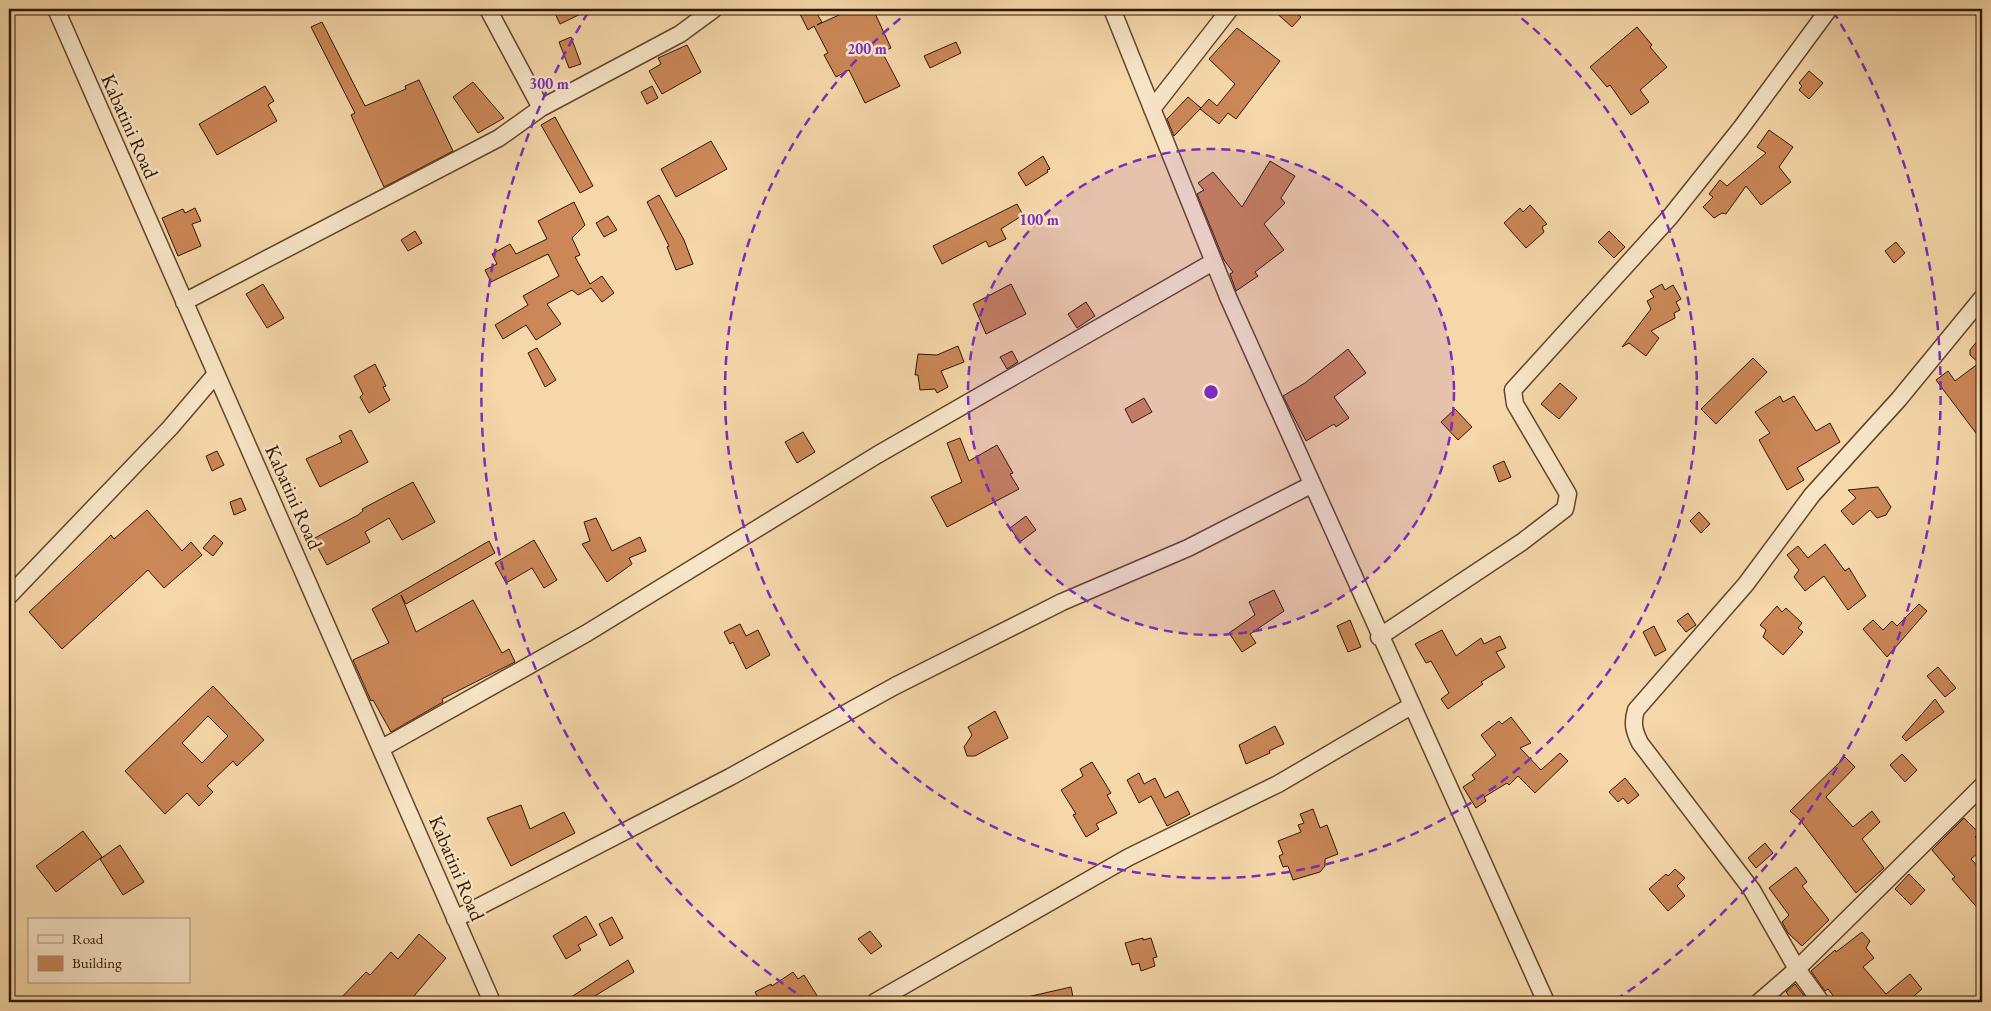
<svg xmlns="http://www.w3.org/2000/svg" width="1991" height="1011" font-family="'EB Garamond',serif">
<rect width="100%" height="100%" fill="#f5d7a9"/>
<filter id="stains"><feTurbulence type="fractalNoise" baseFrequency=".004" numOctaves="4"/><feColorMatrix values="0 0 0 0 .2 0 0 0 0 .09 0 0 0 0 .02 0 0 0 .5 -.17"/></filter>
<radialGradient id="worn" r=".72"><stop offset=".6" stop-color="#630" stop-opacity="0"/><stop offset="1" stop-color="#630" stop-opacity=".3"/></radialGradient>
<!-- building -->
<path fill="#cb8758" stroke="#311600" fill-rule="evenodd" d="M553,9H591L560,24Z
M810,9H814L822,22L817,25L852,9H873L891,48L882,52L900,86L865,103L849,70L836,77L824,55L828,53L814,26L808,30L800,14Z
M1272,9H1291L1301,17L1292,27Z
M322,22L365,106L406,89L405,86L419,80L453,151L384,187L351,115L355,113L311,27Z
M1637,27L1652,45L1650,47L1667,67L1640,90L1649,102L1631,115L1610,85L1607,87L1590,67Z
M1237,28L1280,61L1236,119L1228,113L1219,124L1200,109L1209,99L1217,106L1235,84L1209,59Z
M571,37L581,64L569,68L559,42Z
M956,42L961,53L930,68L924,56Z
M687,45L701,72L662,94L649,71L661,64L658,58Z
M1809,71L1823,83L1809,99L1799,90L1802,86L1799,83Z
M473,82L504,118L478,133L453,97Z
M265,86L274,101L268,105L277,121L217,155L199,124Z
M652,86L658,98L647,104L641,92Z
M1188,97L1201,108L1174,136L1167,119Z
M555,117L593,186L580,193L541,125Z
M1769,130L1793,147L1779,167L1791,182L1761,205L1746,186L1726,214L1722,213L1714,218L1703,207L1713,197L1709,194L1720,180L1727,186L1766,153L1757,147Z
M711,141L727,169L676,197L661,169Z
M1043,156L1050,169L1047,170L1048,172L1026,186L1018,173Z
M1270,161L1295,176L1281,198L1285,203L1264,224L1284,250L1255,272L1258,276L1236,291L1230,274L1233,272L1224,260L1197,194L1204,190L1198,183L1213,172L1242,207Z
M659,195L684,240L693,264L676,270L667,247L669,246L647,202Z
M574,202L585,225L572,238L580,255L575,257L590,284L602,276L614,293L602,302L591,288L578,295L572,290L547,304L561,324L536,340L526,325L503,339L495,325L528,305L523,296L559,276L548,254L491,282L485,270L497,264L492,254L510,244L516,254L547,239L538,221Z
M1017,204L1023,215L1001,229L1006,239L989,247L986,241L942,264L933,246Z
M1530,205L1547,224L1542,227L1544,232L1526,248L1504,223L1520,208L1523,212Z
M195,208L201,221L192,224L201,246L178,256L162,218L183,209L185,213Z
M608,216L617,230L604,237L596,223Z
M415,231L422,243L408,251L401,240Z
M1609,231L1625,247L1614,258L1598,242Z
M1896,242L1905,253L1894,263L1885,251Z
M263,284L284,318L267,328L246,294Z
M1011,284L1026,314L986,334L973,304Z
M1662,284L1665,290L1673,285L1681,299L1676,302L1680,310L1674,313L1675,318L1651,331L1659,338L1646,356L1629,343L1622,347L1651,309L1647,301L1654,297L1650,291Z
M1086,302L1095,316L1077,328L1068,314Z
M1982,335V441L1936,380L1948,371L1955,381L1979,363L1970,355V350Z
M958,346L964,362L941,371L948,387L937,393L935,389L920,390L918,375H915L918,354L937,355Z
M537,348L556,380L545,387L528,353Z
M1348,349L1366,373L1334,397L1349,418L1336,427L1334,424L1306,441L1283,396L1305,383Z
M1012,351L1018,362L1007,369L1000,357Z
M1753,358L1767,372L1716,424L1701,409Z
M375,364L386,386L383,387L390,400L369,413L360,397L363,394L354,376Z
M1560,383L1577,398L1559,419L1541,404Z
M1780,396L1783,402L1794,396L1816,431L1830,423L1840,442L1797,468L1804,480L1787,490L1759,440L1770,433L1755,412Z
M1144,398L1152,412L1132,423L1125,409Z
M1455,409L1472,427L1458,440L1441,422Z
M351,430L368,462L320,487L306,459L342,442L339,436Z
M803,432L815,452L797,463L785,442Z
M960,438L969,461L997,445L1013,473L1010,474L1019,489L947,527L931,497L962,482L947,443Z
M217,451L224,465L212,471L206,456Z
M1504,461L1511,477L1499,482L1493,466Z
M413,482L435,522L402,540L389,518L365,532L370,542L327,565L313,539L358,515L363,511L362,509Z
M1878,487L1891,507L1886,515L1877,518L1870,510L1853,525L1841,511L1856,498L1848,490Z
M241,498L246,510L234,515L230,502Z
M147,510L182,551L191,542L202,555L164,588L148,570L62,649L29,612L111,535L114,539Z
M1699,512L1710,524L1701,533L1690,521Z
M1026,516L1036,530L1020,542L1010,528Z
M596,518L612,551L640,537L646,551L629,558L632,564L607,582L582,544L590,541L584,522Z
M214,535L223,543L213,556L203,548Z
M534,540L557,580L544,588L532,568L506,583L495,563Z
M489,541L495,553L406,604L401,595L416,632L473,600L502,653L509,649L515,662L442,699L443,702L391,732L373,700L371,701L353,660L389,643L372,609Z
M1825,544L1845,571L1849,568L1866,596L1848,610L1824,576L1805,591L1794,577L1799,570L1787,555L1798,546L1808,558Z
M1274,590L1284,611L1250,634L1256,643L1242,652L1229,633L1255,615L1249,602Z
M1919,604L1927,611L1887,657L1863,629L1873,620L1883,630L1892,621L1897,626Z
M1777,606L1782,612L1786,608L1802,623L1798,628L1803,632L1783,655L1763,637L1766,630L1760,625Z
M1688,613L1696,625L1686,632L1677,621Z
M1350,620L1361,647L1348,652L1337,626Z
M740,624L746,636L758,630L770,655L746,669L733,642L730,644L724,632Z
M1654,626L1666,650L1655,656L1643,632Z
M1442,630L1456,656L1481,638L1484,644L1500,636L1506,648L1496,652L1505,667L1481,682L1483,684L1448,709L1441,699L1449,693L1431,661L1426,663L1415,644Z
M1938,667L1956,688L1945,697L1927,676Z
M213,686L264,740L237,766L233,761L207,786L213,792L199,806L187,793L165,814L125,771ZM208,716L228,736L202,763L182,743Z
M1935,699L1944,712L1906,741L1902,737Z
M995,711L1008,738L975,756H967L964,747L972,735L968,727Z
M1511,717L1531,743L1520,748L1541,770L1560,753L1568,761L1535,793L1518,776L1509,785L1507,783L1484,797L1486,801L1476,808L1463,787L1475,779L1472,775L1496,755L1481,735L1499,721L1502,724Z
M1275,726L1284,744L1269,751L1270,753L1246,764L1239,745Z
M1902,754L1917,770L1905,782L1890,765Z
M1845,757L1855,767L1826,797L1853,827L1872,811L1880,822L1862,839L1884,868L1856,893L1800,820L1790,811Z
M1092,762L1111,793L1107,795L1117,813L1096,824L1099,829L1086,837L1073,815L1076,814L1061,790L1083,776L1080,769Z
M1139,773L1144,784L1155,778L1165,798L1178,791L1190,814L1167,826L1151,796L1139,803L1127,780Z
M1625,778L1639,795L1628,804L1623,798L1618,802L1609,792Z
M521,805L530,829L564,812L575,833L511,866L487,818Z
M1313,809L1320,828L1327,825L1338,854L1325,859V866L1320,872L1293,880L1288,866L1283,867L1279,856L1283,854L1278,841L1301,832L1298,825L1304,823L1300,814Z
M1964,818L1979,833L1975,837L1982,845V849L1971,859L1982,871V913L1952,879L1955,877L1932,850Z
M83,831L102,857L56,892L36,866Z
M1765,843L1773,853L1756,868L1748,858Z
M120,845L144,882L123,895L100,859Z
M1796,867L1807,882L1802,886L1829,920L1802,946L1788,933L1782,922L1789,915L1769,888Z
M1675,869L1685,878L1677,886L1685,896L1668,911L1649,889L1666,874L1668,876Z
M1909,874L1925,890L1911,905L1895,889Z
M586,916L597,935L578,945L581,950L566,959L553,936Z
M612,917L623,938L610,946L599,924Z
M870,931L882,946L871,954L858,939Z
M1862,932L1870,941L1866,948L1874,958L1863,967L1886,994L1910,974L1922,989L1907,1002H1838L1828,989L1825,991L1811,971L1835,950L1836,952Z
M419,934L446,958L409,1002H337L366,972L370,975L391,952L398,959Z
M1143,938V940L1151,938L1157,957L1153,958L1155,966L1141,971L1139,963L1132,965L1125,943Z
M628,960L634,972L585,1002H566L565,1001Z
M793,972L798,979L804,975L821,1002H760L755,992L771,984L772,986Z
M1795,984L1809,1002H1794L1786,992Z
M1071,987L1074,1002H1028L1027,997Z"/>
<g fill="none" stroke-linecap="round" stroke-linejoin="round">
<defs>
<path id="minor" d="M56,9L492,1002
M488,9L541,108
M1112,9L1228,297L1546,1002
M1152,109L1230,9
M184,302L499,138L541,108L680,34L714,9
M9,596L170,428L216,374
M1379,637L1522,542L1565,509L1568,494L1515,404L1513,390L1670,217L1741,128L1829,9
M382,748L587,633L877,455L1213,262
M455,919L730,777L895,686L1062,602L1188,548L1311,485
M875,1002L1129,857L1278,784L1411,706
M1759,1002L1797,969L1982,786
M1821,1002L1797,969L1752,890L1640,743C1634,731 1632,723 1636,710L1746,584L1812,495L1899,399L1982,298"/>
</defs>
<!-- minor casing -->
<use href="#minor" stroke="#62462a" stroke-width="19"/>
<!-- minor -->
<use href="#minor" stroke="#f8e5c7" stroke-width="16"/>
</g>
<!-- distance rings -->
<circle cx="1211" cy="392" r="243" fill="#7b2cbf" fill-opacity=".12"/>
<g fill="none" stroke="#7b2cbf" stroke-width="2.5" stroke-dasharray="9 6">
<circle cx="1211" cy="392" r="243"/>
<path d="M1510 9A486 486 0 1 1 912 9"/>
<path d="M808 1001A730 730 0 0 1 589 11M1833 11A730 730 0 0 1 1614 1001"/>
</g>
<g text-anchor="middle" dominant-baseline="central" stroke-width="5" stroke-linejoin="round" paint-order="stroke">
<!-- street labels -->
<g font-size="20" fill="#311600" stroke="#f8e5c7">
<text transform="translate(130 126) rotate(66)">Kabatini Road</text>
<text transform="translate(294 497) rotate(66)">Kabatini Road</text>
<text transform="translate(457 868) rotate(67)">Kabatini Road</text>
</g>
</g>
<circle cx="1211" cy="392" r="8" fill="#7b2cbf" stroke="#f8e5c7" stroke-width="2.5"/>
<g font-size="15" text-anchor="middle" font-weight="bold" fill="#7b2cbf" stroke="#f8e5c7" stroke-width="5" stroke-linejoin="round" paint-order="stroke">
<text x="867" y="54">200 m</text>
<text x="549" y="89">300 m</text>
<text x="1039" y="225">100 m</text>
</g>
<!-- margin -->
<rect width="1991" height="1011" fill="none" stroke="#f5d7a9" stroke-width="30"/>
<rect x="10" y="10" width="1971" height="991" fill="none" stroke="#311600" stroke-width="2.5"/>
<rect x="15" y="15" width="1961" height="981" fill="none" stroke="#311600"/>
<!-- legend -->
<rect x="28" y="918" width="162" height="65" fill="#f8e5c7" stroke="#a89277"/>
<rect x="38" y="935" width="25" height="8" fill="#f8e5c7" stroke="#a89277"/>
<text x="72" y="944" font-size="15" fill="#311600">Road</text>
<rect x="38" y="956" width="25" height="15" fill="#cb8758" stroke="#a89277"/>
<text x="72" y="968" font-size="15" fill="#311600">Building</text>
<rect width="100%" height="100%" filter="url(#stains)"/>
<rect width="100%" height="100%" fill="url(#worn)"/>
</svg>
